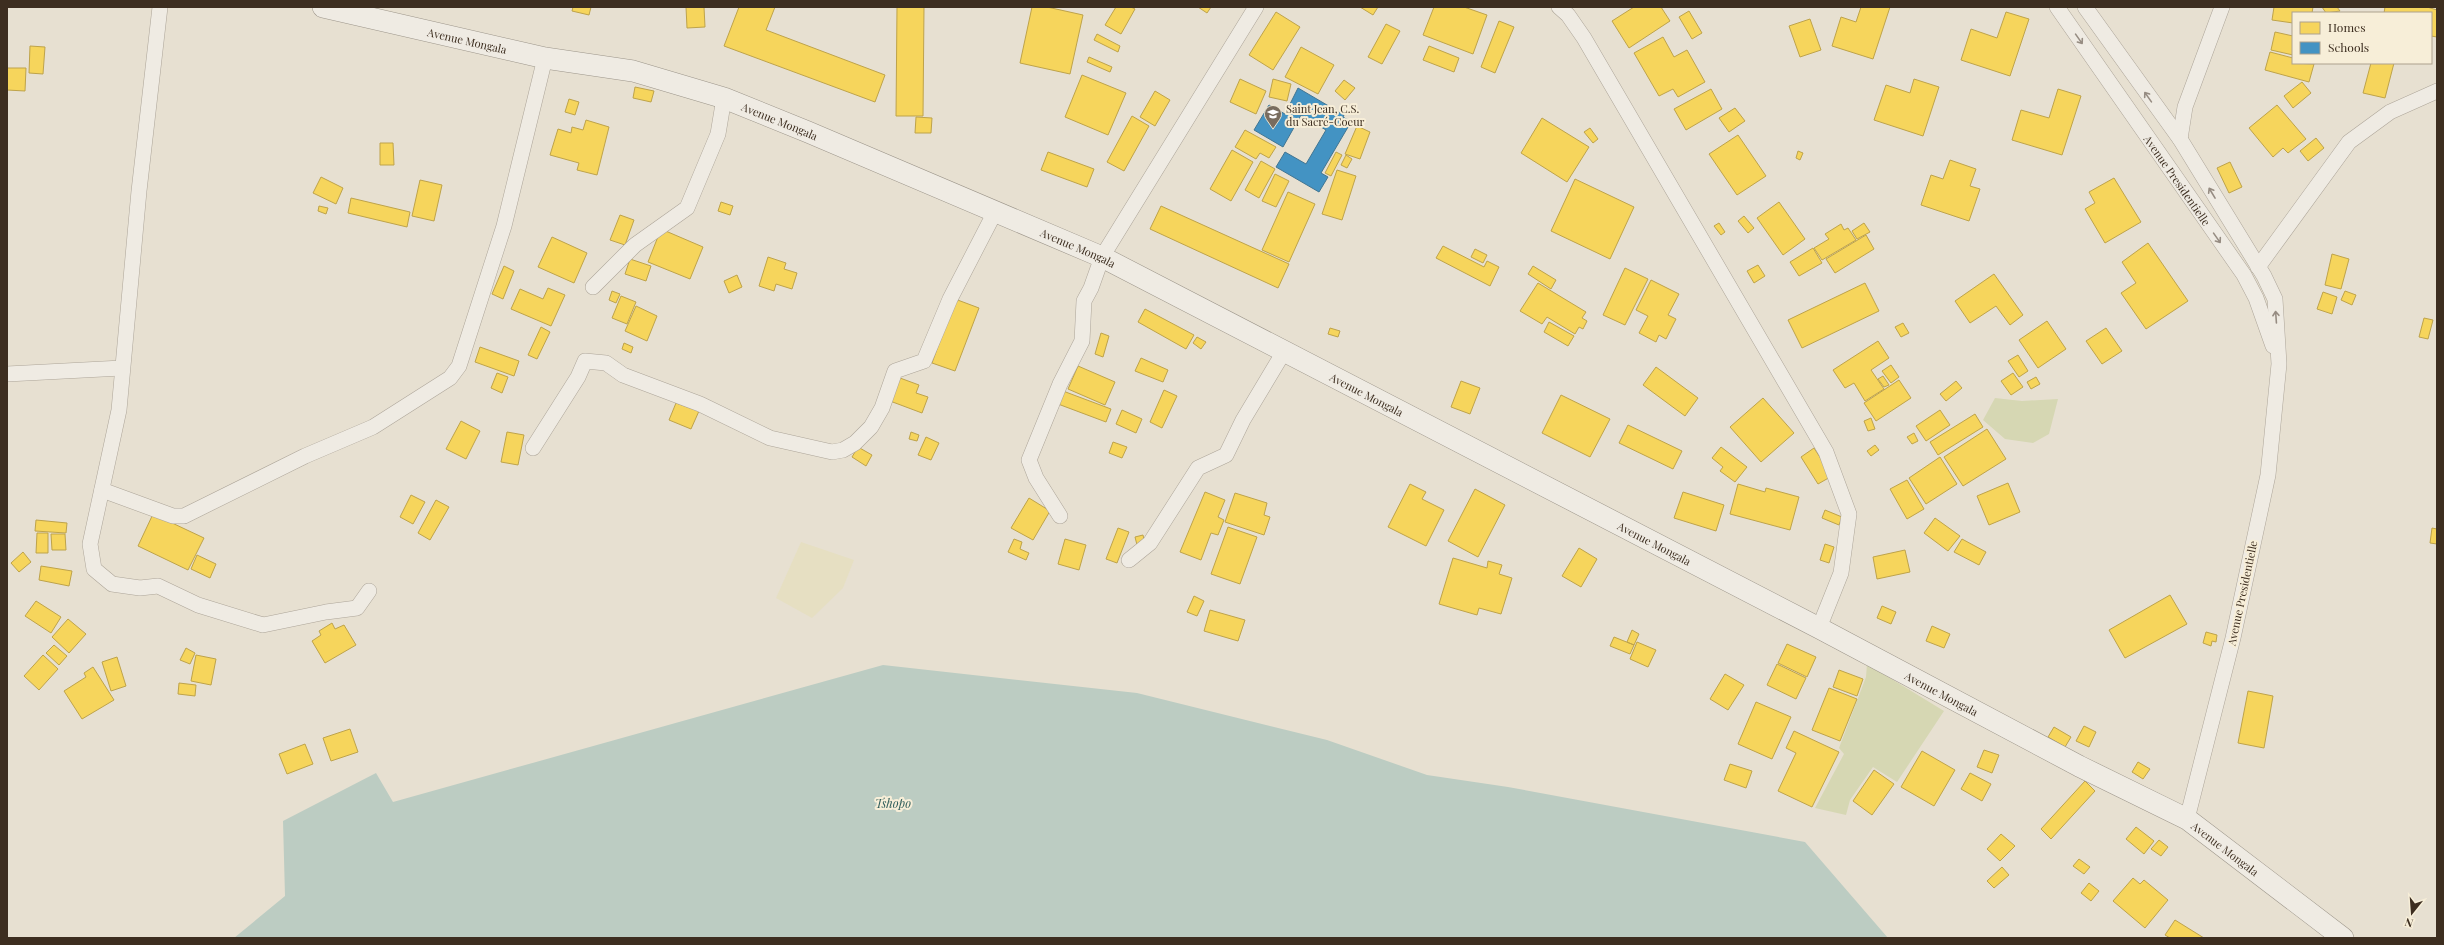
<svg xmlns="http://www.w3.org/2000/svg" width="2444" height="945" font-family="'Playfair Display',serif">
<rect width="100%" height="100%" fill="#e7e0d1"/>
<!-- farmland -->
<path fill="#e6dfc2" d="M801,542L854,560L843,588L812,618L776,598Z"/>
<!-- green -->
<path fill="#d6d7b3" d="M1995,398L2022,401L2058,399L2049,434L2033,443L2005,439L1983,420Z
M1867,664L1944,711L1897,782L1873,767L1850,800L1846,815L1815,808L1844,754L1839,748L1866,677Z"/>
<!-- water -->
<path fill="#bcccc2" d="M883,665L1137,693L1327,740L1427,775L1508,787L1805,842L1888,938H234L285,896L283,821L376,773L393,802Z"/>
<!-- homes -->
<path fill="#f6d55c" stroke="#bea34a" d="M573,7H591L589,15L572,11Z
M686,7H704L705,27L687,28Z
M739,7H775L766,30L885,75L875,102L724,46Z
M897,7H924L923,116H896Z
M1032,7H1047L1083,15L1070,74L1020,63Z
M1116,7H1131L1135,9L1121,34L1105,25Z
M1198,7H1211L1207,13Z
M1360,7H1378L1373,15Z
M1434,7H1464L1487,15L1473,54L1423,35Z
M1634,7H1661L1670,21L1629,48L1612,21Z
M1861,7H1890L1873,59L1832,46L1841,17L1856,22Z
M2274,7H2313L2312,13H2293V23L2272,20Z
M2322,7H2337L2340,11L2326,13Z
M2385,7H2427L2437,10V37L2431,36V13H2384Z
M1689,11L1702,33L1692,39L1679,17Z
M1276,12L1300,27L1273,70L1249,55Z
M2006,12L2029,19L2010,76L1961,60L1971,29L1997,38Z
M1810,19L1821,50L1800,57L1789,26Z
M1499,21L1514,27L1495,73L1481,67Z
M1386,24L1400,31L1382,64L1368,57Z
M2275,32L2293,36V55L2271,50Z
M1097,34L1120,46L1118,52L1094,40Z
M1663,37L1674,57L1687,50L1705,82L1678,97L1673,89L1659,96L1634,53Z
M30,46L45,47L43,74L29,73Z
M1429,46L1459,58L1454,72L1423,60Z
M1301,47L1334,65L1318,94L1285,77Z
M2270,52L2293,58V63L2314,64L2309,82L2265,70Z
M1089,57L1112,67L1110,72L1087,62Z
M2371,63H2394L2385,98L2363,93Z
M7,68H26L25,91L7,90Z
M1082,75L1126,93L1108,135L1065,117Z
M1240,79L1266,91L1256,114L1230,102Z
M1273,79L1291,84L1287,101L1269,97Z
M1914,79L1939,87L1923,136L1874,120L1886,85L1910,93Z
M1344,80L1355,88L1345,100L1335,91Z
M2302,82L2311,93L2293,108L2284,96Z
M635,87L654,91L651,102L633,98Z
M1711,89L1722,109L1686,130L1674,109Z
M2058,89L2081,96L2062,155L2012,140L2021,110L2049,118Z
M1155,91L1170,100L1155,126L1140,117Z
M569,99L579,102L575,115L565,112Z
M2277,105L2306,139L2288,153L2283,148L2273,157L2249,128Z
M1735,108L1745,121L1729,132L1719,118Z
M1132,116L1149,126L1124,171L1107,162Z
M916,117L932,118L931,133H915Z
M1542,118L1589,147L1567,182L1521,153Z
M586,120L609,127L597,175L577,170L579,163L550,155L558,129L571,133L572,127L583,130Z
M1357,126L1370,132L1360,159L1345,154Z
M1590,128L1598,139L1593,143L1584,132Z
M1245,130L1276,147L1269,158L1260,153L1256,159L1235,147Z
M1738,135L1766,176L1737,195L1709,154Z
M2316,138L2324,148L2308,161L2300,151Z
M380,143H393L394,165H380Z
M1232,150L1253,162L1231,201L1210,189Z
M1798,151L1803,153L1800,160L1796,158Z
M1048,152L1094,169L1087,187L1041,170Z
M1336,152L1342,155L1331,176L1325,173Z
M1346,155L1352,159L1347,168L1341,165Z
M1950,160L1976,169L1970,186L1980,189L1969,221L1921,205L1931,175L1943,179Z
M1261,161L1275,169L1259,198L1245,190Z
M2230,162L2242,187L2229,193L2217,168Z
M1337,170L1356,176L1342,220L1322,214Z
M1275,174L1289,181L1276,207L1262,201Z
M321,177L343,188L336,204L313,193Z
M2114,178L2141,222L2105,243L2085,209L2095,203L2089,192Z
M1575,179L1634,207L1610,259L1551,231Z
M420,180L442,185L434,221L412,216Z
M1288,192L1315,204L1289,262L1262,250Z
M351,198L410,212L407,227L348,213Z
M721,202L733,206L730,215L718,211Z
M1779,202L1805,239L1783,255L1757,218Z
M319,206L328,208L326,214L318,211Z
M1161,206L1289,264L1278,288L1150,229Z
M620,215L634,220L625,245L610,240Z
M1744,216L1754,228L1748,233L1738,221Z
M1719,223L1725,232L1721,235L1714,226Z
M1864,223L1870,232L1857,239L1852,231Z
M1841,224L1844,230L1848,228L1856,240L1822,260L1814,248L1829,239L1825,234Z
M661,229L703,247L690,279L648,262Z
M1866,235L1874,249L1835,273L1826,259Z
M552,237L587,253L574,283L538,267Z
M2148,243L2188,301L2146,329L2121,293L2136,283L2122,262Z
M1443,246L1484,267L1487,261L1499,267L1490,286L1436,258Z
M1813,248L1822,263L1799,276L1790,262Z
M1475,249L1487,255L1483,263L1471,257Z
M2332,254L2349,259L2341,289L2325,285Z
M768,257L786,263L784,269L797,273L792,289L776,284L774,291L759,286Z
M630,259L651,266L646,281L625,274Z
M1758,265L1765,276L1754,283L1747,271Z
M504,266L514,271L503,299L492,294Z
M1533,266L1556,280L1551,289L1528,274Z
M1625,268L1648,279L1625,325L1603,315Z
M1994,274L2023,315L2010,325L1996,306L1970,323L1955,301Z
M737,275L742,287L729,293L724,281Z
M1651,280L1679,294L1668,315L1676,319L1666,339L1659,335L1656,342L1639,333L1648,316L1636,310Z
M1538,283L1586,312L1582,318L1587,321L1583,329L1579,327L1575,334L1547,317L1542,324L1520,311Z
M1865,283L1879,311L1802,348L1788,320Z
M548,288L565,295L551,326L511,309L520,289L543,299Z
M612,291L620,294L616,303L609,300Z
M2345,291L2356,295L2352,305L2341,300Z
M2323,292L2337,297L2332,314L2317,309Z
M621,296L636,302L627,324L612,318Z
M955,299L979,308L955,371L932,363Z
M636,306L657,316L647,341L625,331Z
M1145,309L1194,335L1186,349L1138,322Z
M2424,318L2433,320L2428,339L2419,337Z
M2047,321L2066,349L2038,368L2019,340Z
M1549,322L1574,336L1568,346L1544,332Z
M1903,323L1909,333L1901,337L1895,327Z
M541,327L550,332L537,359L528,355Z
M1330,328L1340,331L1338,337L1328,334Z
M2106,328L2122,351L2102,364L2086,341Z
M1101,333L1109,336L1103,357L1095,354Z
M1197,337L1206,342L1201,349L1193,343Z
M1878,341L1889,358L1871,370L1884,389L1865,401L1854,383L1845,388L1833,370Z
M624,343L633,347L631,353L622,349Z
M480,347L519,361L514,376L475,362Z
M2018,355L2028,371L2019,377L2008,361Z
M1141,358L1168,370L1163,382L1135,371Z
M1891,365L1899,377L1891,383L1882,371Z
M1078,366L1115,382L1105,405L1068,389Z
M1656,367L1698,398L1685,416L1643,385Z
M497,373L508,377L502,393L491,388Z
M2013,373L2023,387L2011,395L2001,381Z
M1883,376L1889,385L1884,387L1878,379Z
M2036,377L2040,384L2031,389L2027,382Z
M900,378L919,385L916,393L928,397L922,413L890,401Z
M1899,380L1911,398L1876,421L1864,403Z
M1461,381L1480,388L1470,414L1451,407Z
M1956,381L1962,388L1946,401L1940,394Z
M1164,390L1177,396L1162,428L1150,422Z
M1063,391L1111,409L1106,422L1058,404Z
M1561,395L1610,419L1590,457L1542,433Z
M1763,398L1794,433L1761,462L1730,427Z
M676,403L699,411L691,429L669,420Z
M1122,410L1142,419L1136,433L1116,424Z
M1940,410L1950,425L1926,441L1916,426Z
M1975,414L1983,427L1938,455L1930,442Z
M1871,418L1875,429L1868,431L1864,421Z
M461,421L480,431L466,459L446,449Z
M1628,425L1682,451L1673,469L1619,443Z
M1987,429L2006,459L1963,486L1944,457Z
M507,432L524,435L518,465L501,462Z
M911,432L919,435L917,441L909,439Z
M1914,433L1918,441L1912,444L1907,437Z
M926,437L939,443L931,460L918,455Z
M1113,442L1127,447L1122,458L1109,453Z
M1875,445L1879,450L1871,456L1867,451Z
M858,447L872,455L866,466L852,457Z
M1721,447L1747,467L1735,482L1720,471L1723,467L1712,458Z
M1814,448L1832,476L1818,484L1801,457Z
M1940,457L1957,484L1926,504L1909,478Z
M1907,480L1924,509L1907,519L1890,489Z
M2008,483L2020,512L1989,525L1977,496Z
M1410,484L1426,492L1422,499L1444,510L1426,546L1388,527Z
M1738,484L1765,492L1766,488L1799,497L1790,530L1730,514Z
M1475,489L1505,505L1478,557L1448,541Z
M1205,492L1225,500L1218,517L1224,520L1218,535L1211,533L1201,560L1180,552Z
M1683,492L1724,505L1716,531L1674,518Z
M1235,493L1267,503L1264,515L1270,517L1264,535L1225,522Z
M411,495L425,502L413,524L400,517Z
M1029,498L1050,511L1033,540L1011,528Z
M436,500L449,507L430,540L418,533Z
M1825,510L1842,517L1839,525L1822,518Z
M153,514L204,538L188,570L138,546Z
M1935,518L1960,536L1948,551L1924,533Z
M36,520L67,523L66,533L35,531Z
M1228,527L1257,537L1240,584L1211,574Z
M1118,528L1129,532L1117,563L1106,559Z
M2432,528L2437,529V544L2430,543Z
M37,533H48V553H36Z
M51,534H65L66,550H52Z
M1143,535L1145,544L1137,545L1135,537Z
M1014,539L1022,542L1020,549L1029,553L1026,560L1008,552Z
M1065,539L1086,545L1079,570L1058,564Z
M1962,539L1986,552L1979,565L1954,552Z
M1825,544L1834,547L1829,563L1820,560Z
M1579,548L1597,559L1581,587L1562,576Z
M1905,550L1910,572L1877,579L1873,557Z
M23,552L31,562L19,572L11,563Z
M197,555L216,564L210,578L191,569Z
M1453,558L1487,568L1488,561L1502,565L1499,574L1512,578L1501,614L1479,608L1477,615L1439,604Z
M41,566L72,571L69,586L39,580Z
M2170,595L2187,624L2125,658L2109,630Z
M1194,596L1204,601L1197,616L1187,612Z
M36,601L61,617L51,633L25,616Z
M1882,606L1896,612L1891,624L1877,618Z
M1210,610L1245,620L1238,641L1204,631Z
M68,619L86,634L69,653L52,637Z
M332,623L335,629L344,625L356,645L325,663L312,641L321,635L319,631Z
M1932,626L1950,634L1944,648L1926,641Z
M1632,630L1639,634L1634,645L1627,642Z
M2206,632L2217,635L2216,642L2212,641L2211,646L2203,643Z
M1614,637L1634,645L1630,654L1610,646Z
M1637,642L1656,650L1648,667L1630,659Z
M1787,644L1816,657L1807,677L1778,663Z
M54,645L67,656L59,665L46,653Z
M186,648L195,653L190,664L180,660Z
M43,655L58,669L39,690L24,676Z
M196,655L216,659L211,685L191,681Z
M117,657L126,686L111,691L102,662Z
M1777,664L1806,678L1796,699L1767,685Z
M93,667L114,700L82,719L64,691L86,677L84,673Z
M1839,670L1863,679L1857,696L1833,687Z
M1725,674L1744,685L1728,710L1710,699Z
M179,683L196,685L195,696L178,694Z
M1829,688L1857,699L1840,741L1812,730Z
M2248,691L2273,696L2264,748L2238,743Z
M1756,702L1791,717L1772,759L1738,744Z
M2084,726L2096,732L2089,747L2076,741Z
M2054,727L2071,737L2065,747L2048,737Z
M350,729L358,752L331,761L323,738Z
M1794,731L1839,752L1812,807L1778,791L1796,753L1786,748Z
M305,744L313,764L287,774L279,754Z
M1984,750L1999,755L1992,773L1977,767Z
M1922,751L1955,770L1934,806L1901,787Z
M2138,762L2150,769L2143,779L2132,772Z
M1730,764L1752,771L1746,788L1724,780Z
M1874,770L1894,784L1872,815L1853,801Z
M1970,773L1991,784L1982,801L1961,789Z
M2085,781L2095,791L2051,839L2041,829Z
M2136,827L2154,841L2144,854L2126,839Z
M2001,834L2015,846L2000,861L1987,849Z
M2159,840L2168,847L2161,856L2151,849Z
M2079,859L2090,867L2084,874L2073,866Z
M2002,867L2009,875L1994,888L1987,881Z
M2133,878L2140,884L2144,880L2168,900L2145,928L2113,901Z
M2089,883L2099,891L2091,901L2081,893Z
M2175,920L2204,938H2170L2165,935Z"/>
<!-- schools -->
<path fill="#4393c3" stroke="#417592" d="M1298,88L1344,115L1343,117L1351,122L1321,173L1328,177L1319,192L1276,167L1285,152L1306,164L1326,130L1301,115L1283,147L1254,130L1269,105L1285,114Z"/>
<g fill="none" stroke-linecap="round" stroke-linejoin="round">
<defs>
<g id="street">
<path d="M160,7L139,191L119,410L90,544L94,569L112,584L140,588L158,586L198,605L263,625L326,612L357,608L369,591"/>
<path d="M1559,7L1568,15L1584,38L1826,452L1849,514L1841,573L1819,628"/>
<path id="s1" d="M2057,7L2244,275L2256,298L2273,346"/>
<path d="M2085,7L2180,139L2264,276L2275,299L2279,364L2268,475L2233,638L2187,819"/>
<path d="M2180,139L2185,107L2222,7"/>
<path d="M2258,267L2349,142L2390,112L2437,91"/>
<path d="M593,287L635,245L687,208L718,134L724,98"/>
<path d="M7,374L122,368"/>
<path d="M533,448L578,377L585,361L606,363L623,375L700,404L770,438L832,452L843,450L855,443L871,427L882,408L895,371L924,361L950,299L996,210"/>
<path d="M102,490L173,516H184L305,456L373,427L450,378L459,366L504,226L545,58"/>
<path d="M1060,516L1036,478L1029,460L1060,384L1082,341L1084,301L1091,288L1102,257L1256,7"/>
<path d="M1129,560L1150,543L1198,468L1226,455L1243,420L1285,350"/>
</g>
<g id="secondary">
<path id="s2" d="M323,7L545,58L633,71L724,98L808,132L1102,257L1819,628L2079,766L2187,819L2343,938"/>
</g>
</defs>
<!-- street casing -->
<use href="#street" stroke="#ada599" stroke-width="16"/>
<!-- secondary casing -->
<use href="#secondary" stroke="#9c958a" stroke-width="22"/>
<!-- street -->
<use href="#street" stroke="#efebe3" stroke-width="15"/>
<!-- secondary -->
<use href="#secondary" stroke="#efebe3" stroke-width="21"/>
</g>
<!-- one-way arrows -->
<defs><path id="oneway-shaft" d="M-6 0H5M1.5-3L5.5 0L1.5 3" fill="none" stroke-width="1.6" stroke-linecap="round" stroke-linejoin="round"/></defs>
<g stroke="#968c82">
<use href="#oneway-shaft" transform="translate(2079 39) rotate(55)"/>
<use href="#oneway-shaft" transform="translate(2148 97) rotate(-125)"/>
<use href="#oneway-shaft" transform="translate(2212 193) rotate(-121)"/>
<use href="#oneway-shaft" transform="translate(2217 238) rotate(55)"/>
<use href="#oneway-shaft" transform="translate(2276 317) rotate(-94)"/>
</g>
<!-- icons -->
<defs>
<symbol id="school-pin" viewBox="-11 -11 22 30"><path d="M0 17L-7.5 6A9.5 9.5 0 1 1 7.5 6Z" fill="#786c5e" stroke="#f7eed8"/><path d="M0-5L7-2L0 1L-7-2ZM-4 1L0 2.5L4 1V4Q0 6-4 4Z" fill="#fff"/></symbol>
</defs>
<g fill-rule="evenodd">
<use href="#school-pin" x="1263" y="104" width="20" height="27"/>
</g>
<g text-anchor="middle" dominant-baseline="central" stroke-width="4" stroke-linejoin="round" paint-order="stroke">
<!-- street labels -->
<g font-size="11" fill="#3d2e20" stroke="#f7eed8">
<text stroke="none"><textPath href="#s2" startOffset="148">Avenue Mongala</textPath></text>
<text stroke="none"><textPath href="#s2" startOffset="472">Avenue Mongala</textPath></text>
<text stroke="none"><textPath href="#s1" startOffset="211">Avenue Presidentielle</textPath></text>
<text stroke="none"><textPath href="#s2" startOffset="796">Avenue Mongala</textPath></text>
<text stroke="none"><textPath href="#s2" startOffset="1120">Avenue Mongala</textPath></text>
<text stroke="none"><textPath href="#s2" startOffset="1444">Avenue Mongala</textPath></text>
<text transform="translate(2242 593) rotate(-78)">Avenue Presidentielle</text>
<text stroke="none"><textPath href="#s2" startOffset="1768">Avenue Mongala</textPath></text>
<text stroke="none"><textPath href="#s2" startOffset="2092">Avenue Mongala</textPath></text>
</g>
<!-- poi labels -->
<g font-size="11" fill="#3d2e20" stroke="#f7eed8" text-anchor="start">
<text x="1286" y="108">Saint Jean, C.S.<tspan x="1286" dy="13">du Sacré-Coeur</tspan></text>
</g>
<!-- water labels -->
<g font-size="12" font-style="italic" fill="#2f5d5a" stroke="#f7eed8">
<text x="893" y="803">Tshopo</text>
</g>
</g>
<!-- border -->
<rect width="2444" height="945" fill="none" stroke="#3d2e20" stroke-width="16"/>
<!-- legend -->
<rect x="2292" y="12" width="140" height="52" fill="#f7eed8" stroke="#ada18e"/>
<rect x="2300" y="22" width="20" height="12" fill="#f6d55c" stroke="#ada18e"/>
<text x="2328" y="32" font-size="12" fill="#3d2e20">Homes</text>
<rect x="2300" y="42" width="20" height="12" fill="#4393c3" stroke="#ada18e"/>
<text x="2328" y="52" font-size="12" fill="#3d2e20">Schools</text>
<!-- north arrow -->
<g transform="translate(2412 913) rotate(197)" stroke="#f7eed8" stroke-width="3" paint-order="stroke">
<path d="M0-3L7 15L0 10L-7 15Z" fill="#3d2e20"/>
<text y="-6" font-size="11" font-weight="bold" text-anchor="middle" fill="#3d2e20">N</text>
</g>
</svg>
